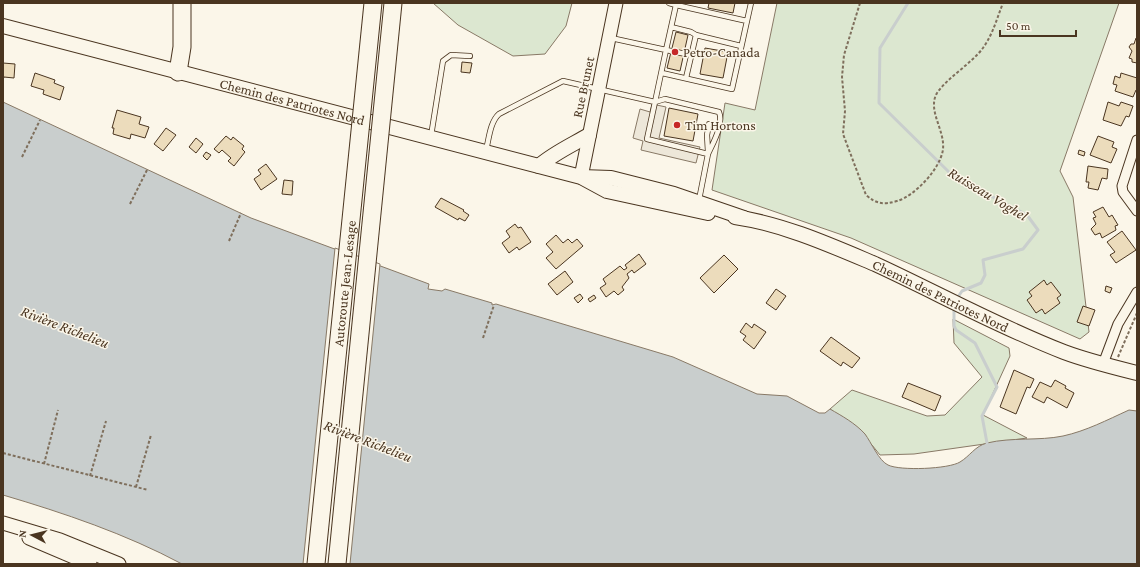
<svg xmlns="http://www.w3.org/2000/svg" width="1140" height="567" font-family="'Crimson Pro',serif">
<rect width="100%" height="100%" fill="#fbf6e9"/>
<!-- green -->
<path fill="#dce7d0" stroke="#887966" d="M433,3H572L566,26L545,54L513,56L458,25Z
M777,3H1119L1060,171L1073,197L1089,332L1080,339L851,238L712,190L725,103L755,110Z
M953,319L1009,348L1010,356L983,415L1027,438L914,454L880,455L872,445L830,409L852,390L927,416L945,415L982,377L954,343Z"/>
<!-- parking -->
<path fill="#ede7d9" stroke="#887966" d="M652,104L666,107L659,138L700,147L696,163L641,150L643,141L633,138L640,109L650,112Z"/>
<!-- water -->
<path fill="#c9cecd" stroke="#887966" d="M3,102L251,218L429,284L428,289L442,291L445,289L492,303V305L496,304L673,357L757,394L787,396L819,413H825L830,409C842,416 855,423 865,434C871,442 879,461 888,465C900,471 949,469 960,462C970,456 975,446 987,443C1012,437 1039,441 1063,436C1086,431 1107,420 1129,410L1137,411V564H182C126,534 64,513 3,495Z"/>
<!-- pier -->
<path fill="#fbf6e9" stroke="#887966" d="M335,248L380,264L350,564H303Z"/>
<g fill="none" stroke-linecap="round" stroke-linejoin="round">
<!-- stream -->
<path stroke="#c9cecd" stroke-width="3" d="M908,3L880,48L879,103L953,176L1027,215L1038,230L1023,249L983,260L985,275L981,283L962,291L956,300
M954,307V326L956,330L975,343L997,387L982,416L987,443"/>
</g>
<!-- building -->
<path fill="#ecdcbc" stroke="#4a3520" d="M709,3H735L733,13L708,8Z
M676,32L688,35L680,71L667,68Z
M1136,38H1137V63L1132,62V59L1129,58L1132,51L1129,47L1131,44H1134Z
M705,48L728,52L723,78L700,74Z
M462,62L472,63L470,73L461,72Z
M3,63L15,64L14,78L4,77L3,80Z
M35,73L55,80L54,83L64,87L60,100L43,94L44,90L31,86Z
M1121,73L1137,78V90H1136L1133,97L1115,91L1117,85L1113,84L1115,76L1120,78Z
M1108,102L1119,106L1121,102L1133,106L1129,117L1126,116L1121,126L1103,120Z
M669,108L698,114L693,141L664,136Z
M117,110L141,117L139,124L149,127L145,138L131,134L130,139L113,134L114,128H112Z
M166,128L176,135L163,151L154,144Z
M226,136L231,140L233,137L244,146L242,149L245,152L234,166L228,161L231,158L222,150L219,153L214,149Z
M1098,136L1114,142L1112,147L1117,149L1111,163L1090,155Z
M196,138L203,144L196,153L189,147Z
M1079,150L1085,152L1084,156L1078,154Z
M206,152L211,155L207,160L203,156Z
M266,164L277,179L261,190L254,179L261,174L258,170Z
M1088,166L1108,169L1107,179L1102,178L1098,190L1088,188L1089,182H1086Z
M284,180L293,181L292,195L282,194Z
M441,198L464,210L463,211L469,215L465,221L459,218L458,220L435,207Z
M1103,207L1109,217L1112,215L1118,225L1115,226L1116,230L1102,238L1100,233L1095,235L1091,229L1096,224L1093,218L1096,217L1093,212Z
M515,224L518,228L521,227L531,242L519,250L517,247L509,253L502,243L510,237L506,231Z
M1122,231L1136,250L1116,263L1110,255L1115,252L1107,242Z
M556,235L563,243L568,239L572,243L577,239L583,246L556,269L546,258L553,252L546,244Z
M639,254L646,264L634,273L632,270L627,274L629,278L622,287L624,290L618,295L614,291L606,297L600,288L606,284L603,279L620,266L624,270L627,268L625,265Z
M724,255L738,269L714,293L700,278Z
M565,271L573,282L557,295L548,284Z
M1044,280L1047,285L1051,282L1061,295L1057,298L1060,303L1045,314L1042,309L1036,313L1027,300L1032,296L1029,292Z
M1106,286L1112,288L1110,293L1105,291Z
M776,289L786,296L776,310L766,303Z
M580,294L583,298L578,303L574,298Z
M594,295L596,298L590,302L588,299Z
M1083,306L1095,310L1089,326L1077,322Z
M746,323L752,328L754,324L766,332L754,349L743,340L746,336L740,332Z
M831,337L860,358L852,368L843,362L841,366L820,351Z
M1014,370L1034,379L1030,388L1027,387L1016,414L1000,407Z
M1055,380L1066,386L1065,388L1074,393L1067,408L1047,397L1044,403L1032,397L1040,382L1051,387Z
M908,383L941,396L935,411L902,397Z"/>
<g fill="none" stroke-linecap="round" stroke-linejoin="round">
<defs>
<path id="lane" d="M669,3L676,5L666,50L691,55
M747,21L751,3
M671,27L691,32L696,35
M611,38L666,50L655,102L665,99L719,112C724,124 713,143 708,154
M662,73L732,89L747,21L676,5
M686,78L696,35L741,46
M431,136L443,61L451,55L470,56
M486,150C489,139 490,122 499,114L563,81L655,102L647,139L708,154L699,200
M708,152L707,135L709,124"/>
<path id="street" d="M1137,140L1122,186L1123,192L1137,211
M1103,364L1118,324L1137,292"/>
<path id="secondary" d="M581,177L616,3
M3,523L60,540L119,564
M29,538L90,564"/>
<g id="primary">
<path id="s1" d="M3,26L581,177L611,178L674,194L744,218"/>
<path d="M539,166C554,153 572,145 589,135"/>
<path d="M583,178L607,191L708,213"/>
<path id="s2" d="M735,217C783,224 830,245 875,264C938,293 999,327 1064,352C1088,361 1113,367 1137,373"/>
</g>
<path id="highway" d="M178,72L182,47V3"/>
</defs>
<!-- lane casing -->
<use href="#lane" stroke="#4a3520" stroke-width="6"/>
<!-- street casing -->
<use href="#street" stroke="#4a3520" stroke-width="11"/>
<!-- secondary casing -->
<use href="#secondary" stroke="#4a3520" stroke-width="15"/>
<!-- primary casing -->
<use href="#primary" stroke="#4a3520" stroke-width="16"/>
<!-- highway casing -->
<use href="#highway" stroke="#4a3520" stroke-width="19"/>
<!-- path -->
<path stroke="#7f6f5c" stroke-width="2" stroke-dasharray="3 2" stroke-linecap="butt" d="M860,3L844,55L842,77L845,111L843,134L866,195C876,204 884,205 897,201C915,196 941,168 943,149C945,130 927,110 937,93C947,78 972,63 983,48C993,34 997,18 1003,3
M22,157L40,120
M130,204L147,170
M229,241L241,213
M483,338L494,305
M1118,357L1137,313
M3,453L148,490
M44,464L58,410
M90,476L106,421
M136,487L151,435"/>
<!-- lane -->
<use href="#lane" stroke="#fbf6e9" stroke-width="4.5"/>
<!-- street -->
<use href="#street" stroke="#fbf6e9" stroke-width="9"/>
<!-- secondary -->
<use href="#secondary" stroke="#fbf6e9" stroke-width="13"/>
<!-- primary -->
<use href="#primary" stroke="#fbf6e9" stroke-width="14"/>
<!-- highway -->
<use href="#highway" stroke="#fbf6e9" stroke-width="17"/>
<defs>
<g id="highway-bridge">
<path id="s3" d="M316,564L373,3"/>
<path d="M337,564L393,3"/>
</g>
</defs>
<!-- highway-bridge casing -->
<use href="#highway-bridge" stroke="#4a3520" stroke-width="19" stroke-linecap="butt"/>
<!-- highway-bridge -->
<use href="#highway-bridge" stroke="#fbf6e9" stroke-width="17"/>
</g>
<!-- markers -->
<g fill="#c62828" stroke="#fbf6e9" stroke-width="1.5">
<circle cx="675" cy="52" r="4"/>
<circle cx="677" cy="125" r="4"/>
</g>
<g text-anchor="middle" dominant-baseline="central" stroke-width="3" stroke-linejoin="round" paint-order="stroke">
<!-- poi labels -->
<g font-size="14" fill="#4a3520" stroke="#fbf6e9" text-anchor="start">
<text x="683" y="52">Petro-Canada</text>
<text x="685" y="125">Tim Hortons</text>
</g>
<!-- street labels -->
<g font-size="14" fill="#4a3520" stroke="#fbf6e9">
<text transform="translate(583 87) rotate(-78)">Rue Brunet</text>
<text stroke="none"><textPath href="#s1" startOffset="299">Chemin des Patriotes Nord</textPath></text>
<text stroke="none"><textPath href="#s3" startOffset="282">Autoroute Jean-Lesage</textPath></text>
<text stroke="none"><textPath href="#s2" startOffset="221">Chemin des Patriotes Nord</textPath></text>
</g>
<!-- water labels -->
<g font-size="15" font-style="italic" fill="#4a3520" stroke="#fbf6e9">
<text transform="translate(988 194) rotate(31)">Ruisseau Voghel</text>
<text transform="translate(65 327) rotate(21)">Rivière Richelieu</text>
<text transform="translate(368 441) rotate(21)">Rivière Richelieu</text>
</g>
</g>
<!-- border -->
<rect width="1140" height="567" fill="none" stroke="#4a3520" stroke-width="8"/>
<!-- north arrow -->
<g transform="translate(32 535) rotate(277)" stroke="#fbf6e9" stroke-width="3" paint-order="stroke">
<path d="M0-3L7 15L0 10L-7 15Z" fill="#4a3520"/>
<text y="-6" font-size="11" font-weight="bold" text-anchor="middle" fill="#4a3520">N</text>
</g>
<!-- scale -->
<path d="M1000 30v6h76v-6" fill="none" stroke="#4a3520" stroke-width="2"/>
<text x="1006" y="30" font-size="12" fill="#4a3520" stroke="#fbf6e9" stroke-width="3" paint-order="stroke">50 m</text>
</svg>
